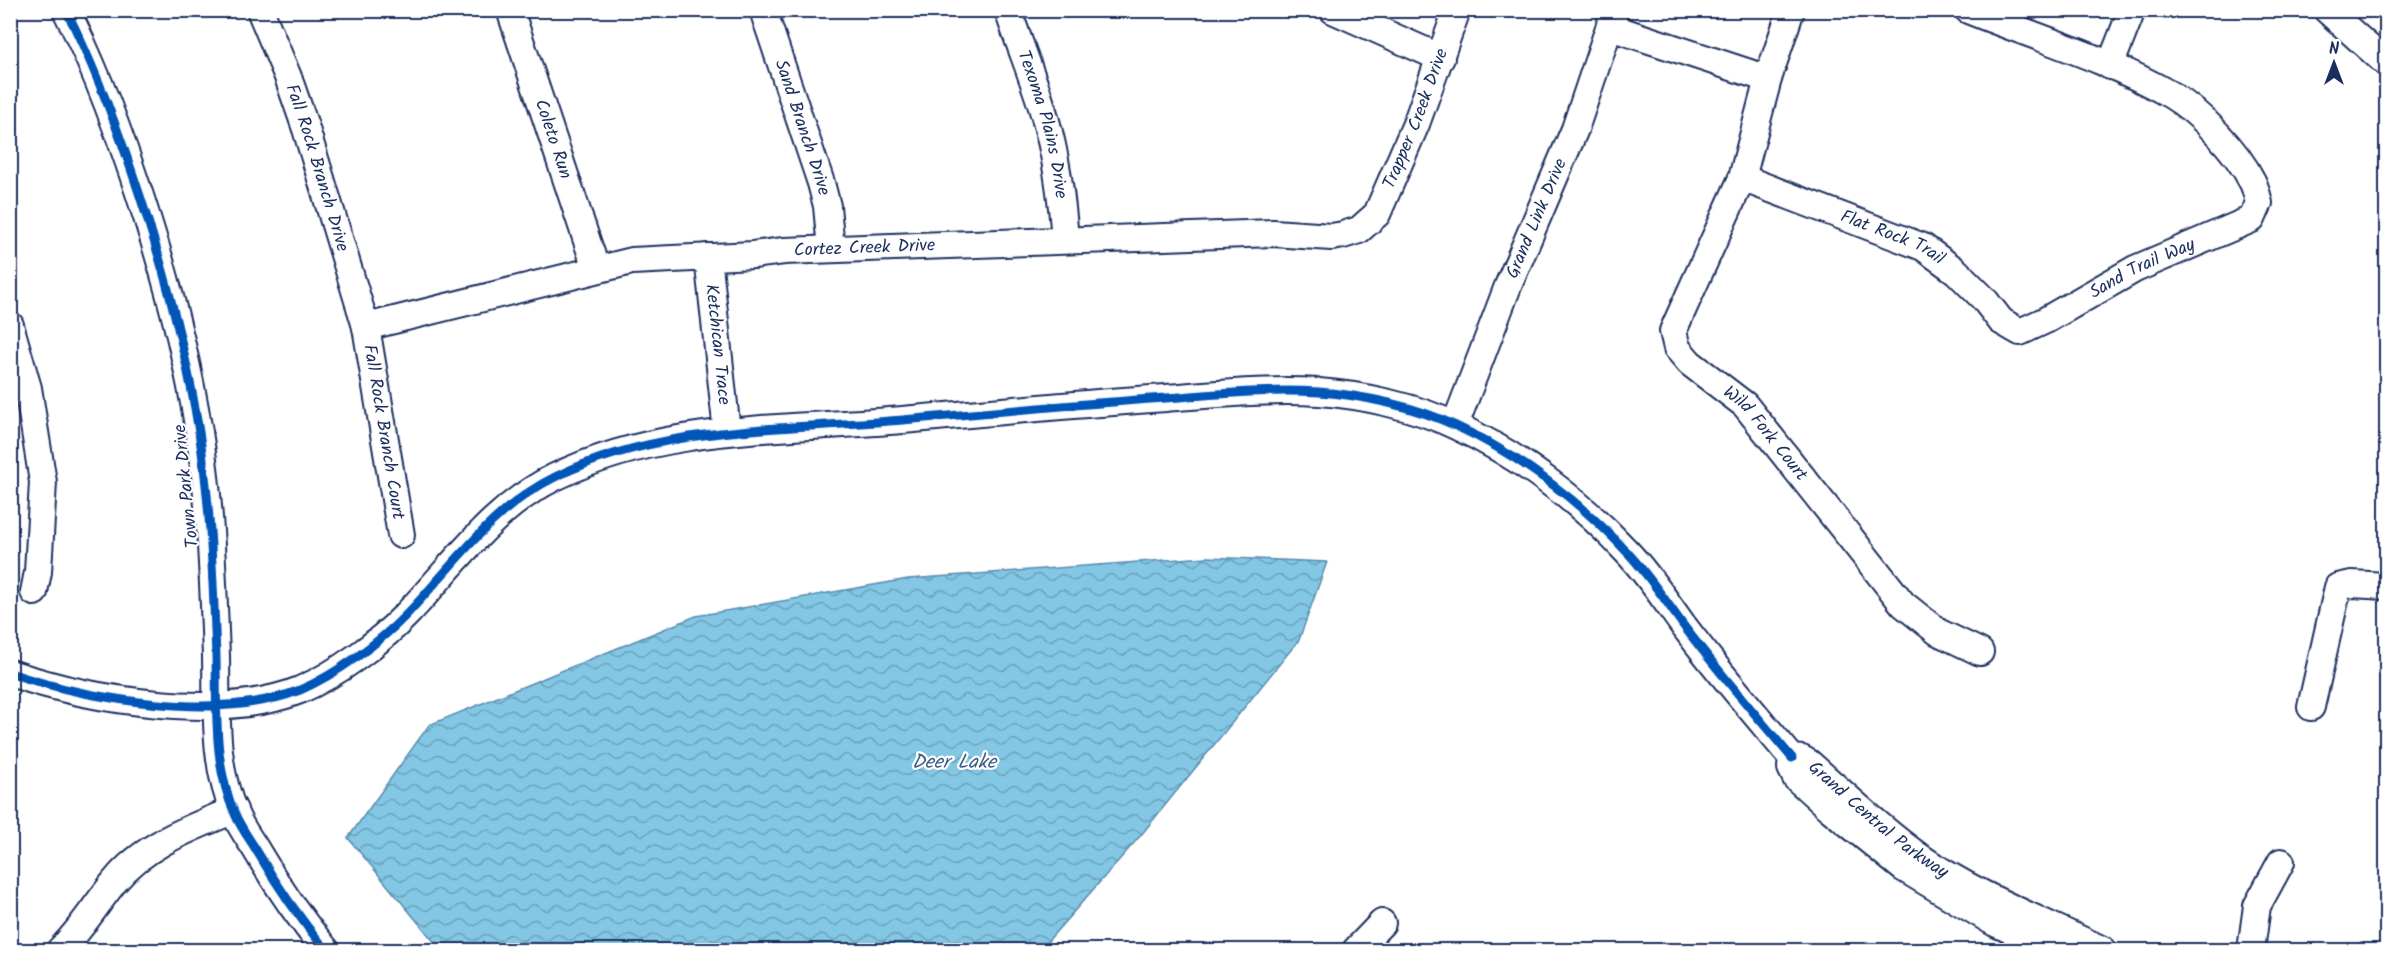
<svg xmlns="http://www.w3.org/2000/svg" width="2397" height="961" font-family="Kalam,sans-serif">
<defs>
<pattern id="water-waves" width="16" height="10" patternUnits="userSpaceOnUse" patternTransform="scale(1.5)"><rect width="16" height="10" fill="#83c7e4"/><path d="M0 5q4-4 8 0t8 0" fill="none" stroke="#6aa2bc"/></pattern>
</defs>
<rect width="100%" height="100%" fill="#fff"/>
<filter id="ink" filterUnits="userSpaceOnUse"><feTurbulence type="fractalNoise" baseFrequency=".0167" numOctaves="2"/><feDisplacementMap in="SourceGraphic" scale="12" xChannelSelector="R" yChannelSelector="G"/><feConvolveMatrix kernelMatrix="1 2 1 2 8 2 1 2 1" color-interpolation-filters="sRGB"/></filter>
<g filter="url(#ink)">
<!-- water -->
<path fill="url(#water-waves)" stroke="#598aae" stroke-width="1.5" d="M1207,557L1327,562L1299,640L1141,835L1040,950H441L348,838L429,725L696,616L908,579Z"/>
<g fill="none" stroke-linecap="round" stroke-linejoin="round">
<defs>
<g id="minor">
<path d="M66,10C93,63 113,116 132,172C161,257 185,343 199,432C211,506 213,581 216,656C217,707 213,766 235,814C240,826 248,837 255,848C276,884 299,918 326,950"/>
<path id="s1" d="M260,10L288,77L306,129L366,327L401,535"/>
<path id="s2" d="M510,10L596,268"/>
<path id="s3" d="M763,10L821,183L827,206L831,249"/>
<path id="s4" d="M1008,10C1020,47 1036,84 1046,121C1057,160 1062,200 1065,240"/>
<path d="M1333,10L1441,58"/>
<path id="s5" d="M1791,10L1768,79L1742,178L1673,331L1677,348L1690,363L1745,405L1903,604L1938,632L1980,652"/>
<path d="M2327,10L2386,63"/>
<path d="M1610,27L1768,79"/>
<path d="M2110,66L2132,10"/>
<path id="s6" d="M1742,178L1923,247L1956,271L1984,299L2001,321L2020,332L2046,320L2135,269L2252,219L2259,203C2257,196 2256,188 2252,181C2237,151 2201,113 2171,95C2108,59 2035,37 1968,10"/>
<path id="s7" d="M708,257L727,432"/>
<path d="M10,325L28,388L43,482L38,572L34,592"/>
<path id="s8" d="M366,327L632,261L753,255L784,251L1273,233L1332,237L1343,235L1359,230L1377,214L1416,124L1457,10"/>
<path id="s9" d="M1455,425L1508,286L1575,129L1615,10"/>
<path d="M10,673C90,700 220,722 300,690C337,674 379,643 407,614C454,565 492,508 555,477C663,424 785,430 903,420C991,412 1078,404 1166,398C1217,394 1268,389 1319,392C1362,395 1417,407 1456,426C1519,455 1580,501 1627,552C1648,574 1665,600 1683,625C1717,670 1755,714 1792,758"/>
<path d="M2311,707L2338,587L2352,584L2386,586"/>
<path id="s10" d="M1792,758L1802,759L1809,763C1844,794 1878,827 1917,855C1974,895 2041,920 2103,950"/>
<path d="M1792,758L1791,768L1796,778L1828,807L1903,868L1995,923L2055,950"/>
<path d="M60,950C81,930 96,904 115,881C145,844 191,828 234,810"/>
<path d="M1356,950L1382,923"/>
<path d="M2251,950L2257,906L2281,862"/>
</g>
</defs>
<!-- minor casing -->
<use href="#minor" stroke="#1b2f5e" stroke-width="30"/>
<!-- minor -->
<use href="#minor" stroke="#fff" stroke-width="26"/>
<defs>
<path id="cycleway" d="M66,10C93,63 113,116 132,172C161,257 185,343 199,432C211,506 213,581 216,656C217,707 213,766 235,814C240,826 248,837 255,848C276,884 299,918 326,950
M10,673C90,700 220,722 300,690C337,674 379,643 407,614C454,565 492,508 555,477C663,424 785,430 903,420C991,412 1078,404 1166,398C1217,394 1268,389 1319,392C1362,395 1417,407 1456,426C1519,455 1580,501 1627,552C1648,574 1665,600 1683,625C1717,670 1755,714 1792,758"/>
</defs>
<!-- cycleway casing -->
<use href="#cycleway" stroke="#fff" stroke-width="13"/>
<!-- cycleway -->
<use href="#cycleway" stroke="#0057b8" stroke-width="9"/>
</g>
</g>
<g text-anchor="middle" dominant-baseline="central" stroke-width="4.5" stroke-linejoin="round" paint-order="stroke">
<!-- street labels -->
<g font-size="18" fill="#1b2f5e" stroke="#fff">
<text stroke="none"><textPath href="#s8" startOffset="1130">Trapper Creek Drive</textPath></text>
<text stroke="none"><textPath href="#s4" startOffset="120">Texoma Plains Drive</textPath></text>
<text stroke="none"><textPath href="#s3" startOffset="124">Sand Branch Drive</textPath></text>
<text stroke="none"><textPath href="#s2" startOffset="136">Coleto Run</textPath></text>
<text stroke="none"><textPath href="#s1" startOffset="168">Fall Rock Branch Drive</textPath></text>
<text stroke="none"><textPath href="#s9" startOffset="222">Grand Link Drive</textPath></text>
<text stroke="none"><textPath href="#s6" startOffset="162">Flat Rock Trail</textPath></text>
<text stroke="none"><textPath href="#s8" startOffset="507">Cortez Creek Drive</textPath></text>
<text stroke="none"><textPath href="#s6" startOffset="462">Sand Trail Way</textPath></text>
<text stroke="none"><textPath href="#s7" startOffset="88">Ketchican Trace</textPath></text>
<text stroke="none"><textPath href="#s1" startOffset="441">Fall Rock Branch Court</textPath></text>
<text stroke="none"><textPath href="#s5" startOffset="484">Wild Fork Court</textPath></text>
<text transform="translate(187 486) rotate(-96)">Town Park Drive</text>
<text stroke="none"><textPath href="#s10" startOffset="108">Grand Central Parkway</textPath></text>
</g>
<!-- water labels -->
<g font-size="20" font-style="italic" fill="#3a5d86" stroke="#fff">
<text x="954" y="763">Deer Lake</text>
</g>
</g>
<!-- margin -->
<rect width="2397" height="961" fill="none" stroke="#fff" stroke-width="36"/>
<rect x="18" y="18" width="2361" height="925" fill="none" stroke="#1b2f5e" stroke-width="2" filter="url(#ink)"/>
<!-- north arrow -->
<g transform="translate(2334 63)" stroke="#ffffff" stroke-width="4.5" paint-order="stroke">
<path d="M0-4.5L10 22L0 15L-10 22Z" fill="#1b2f5e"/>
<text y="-9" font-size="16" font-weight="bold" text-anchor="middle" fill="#1b2f5e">N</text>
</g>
</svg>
